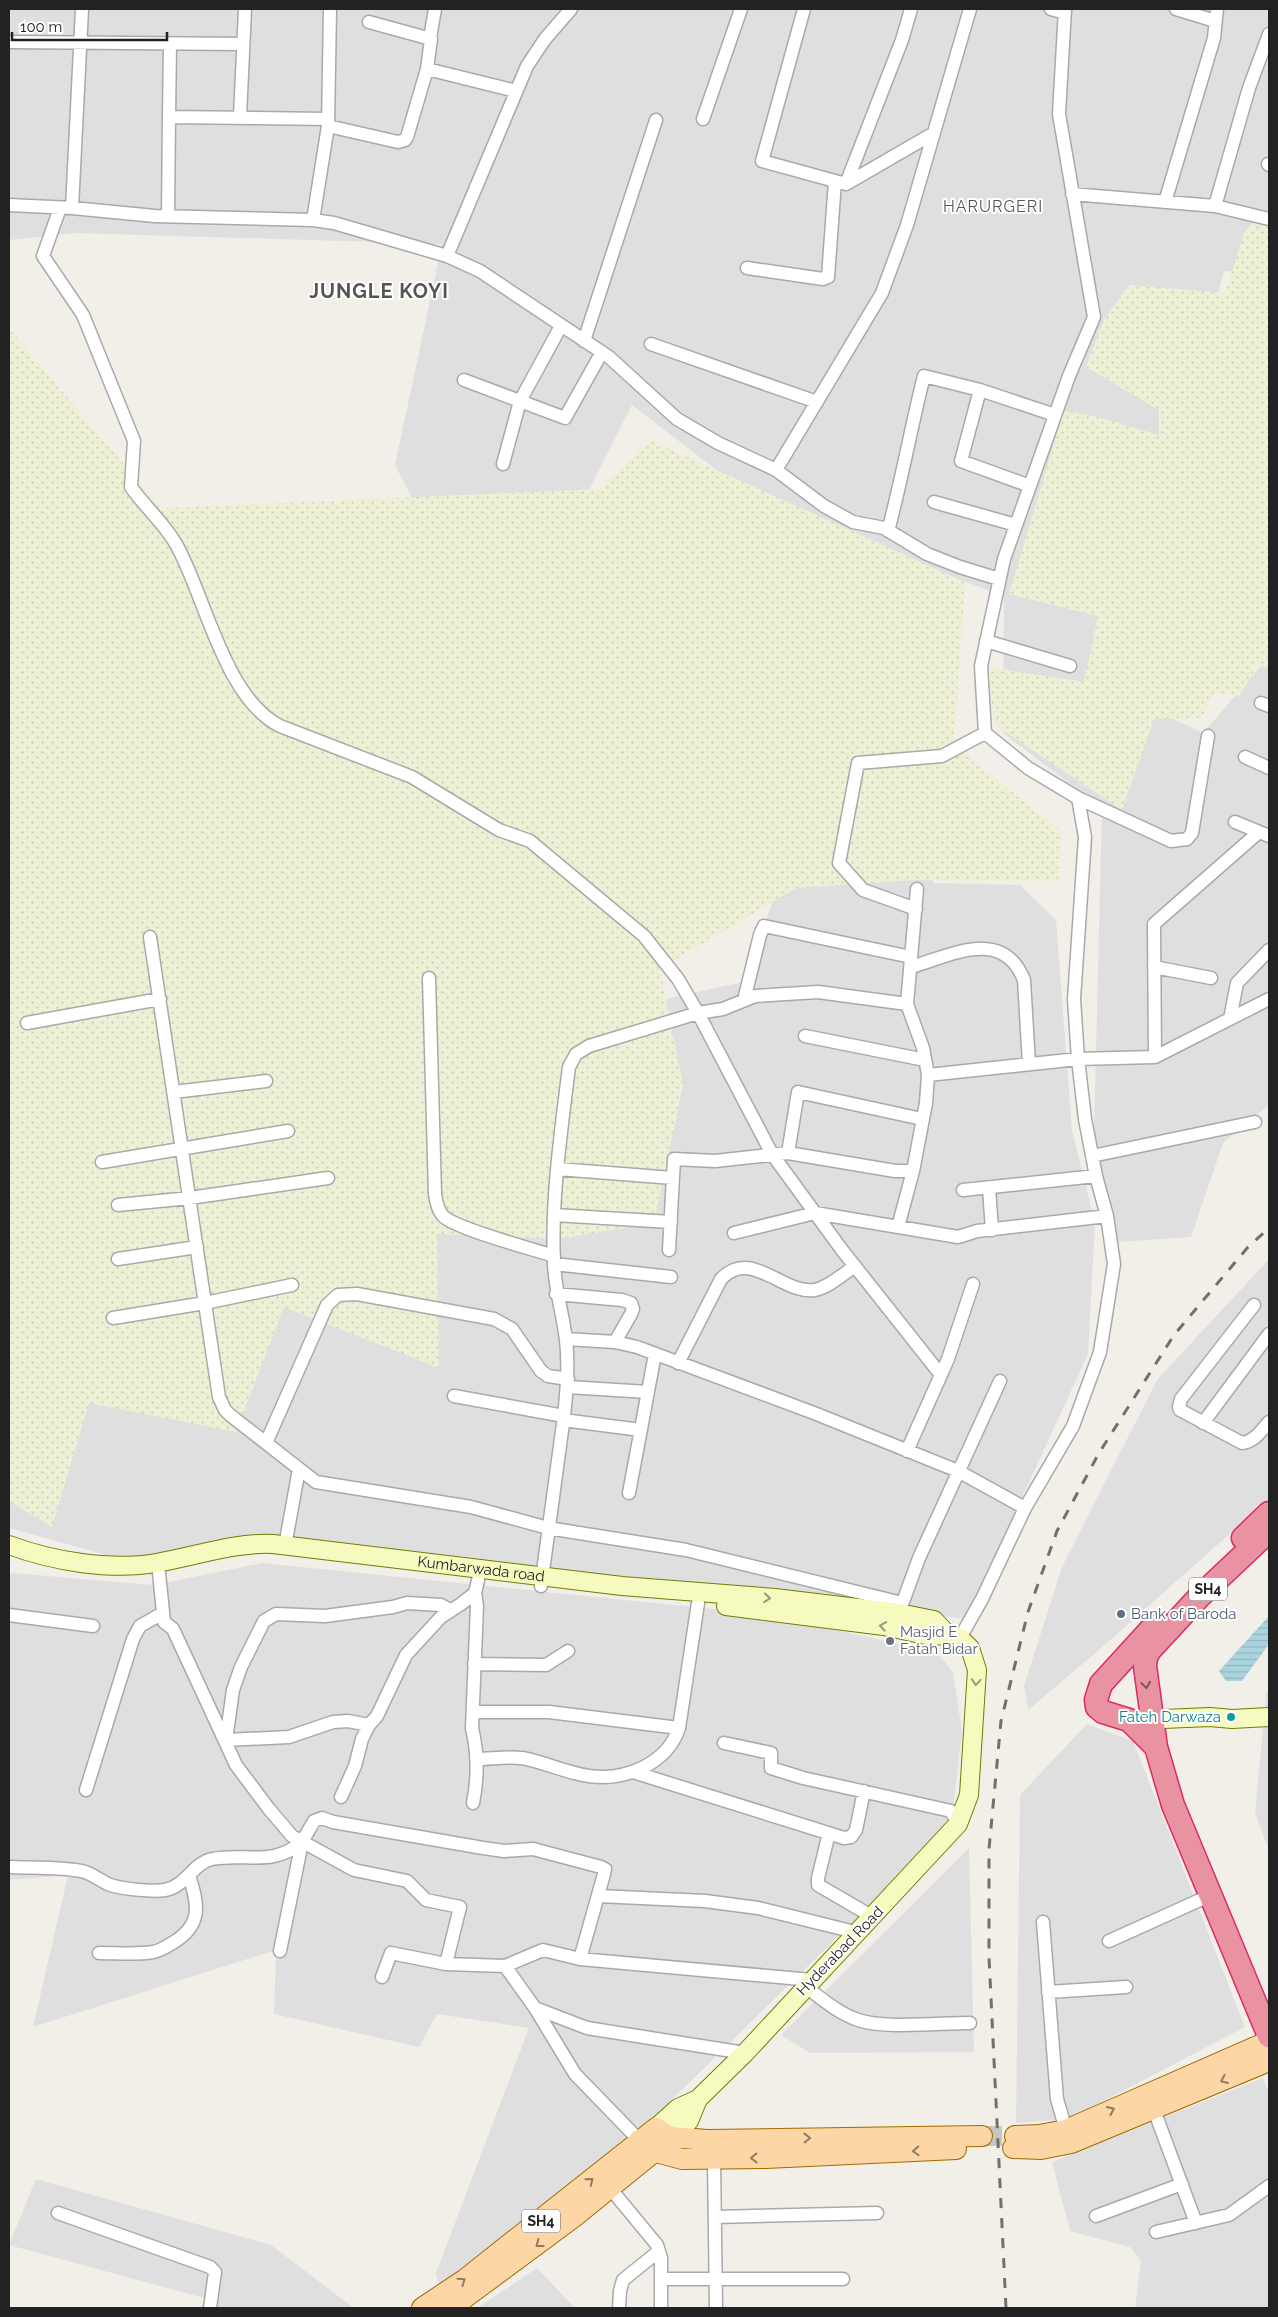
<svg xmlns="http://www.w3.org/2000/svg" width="1278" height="2317" font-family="Raleway,sans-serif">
<defs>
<pattern id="farmland-dots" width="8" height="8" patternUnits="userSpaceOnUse" patternTransform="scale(1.25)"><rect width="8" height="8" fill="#eef0d5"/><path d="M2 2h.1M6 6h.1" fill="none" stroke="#ccceb7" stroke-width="1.8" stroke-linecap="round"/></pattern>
<pattern id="water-rules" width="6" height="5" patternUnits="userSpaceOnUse" patternTransform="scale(1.25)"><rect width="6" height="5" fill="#aad3df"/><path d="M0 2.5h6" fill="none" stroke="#92b5bf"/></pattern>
</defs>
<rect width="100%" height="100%" fill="#f2efe9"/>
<!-- residential -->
<path fill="#e0dfdf" d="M9,9H1269V273L1224,271L1114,691L1203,733L1261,666L1269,669V1105L1223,1143L1191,1237L1117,1242L1094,1134L1102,808L1003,733L1004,596L766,508L632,405L512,640L471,614L395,465L442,244L75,233L9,240Z
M850,692L948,720L933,883L1020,885L1056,920L1072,1131L1095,1222L1088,1354L966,1619L250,1536L128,1561L9,1528V1322L543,1026L743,982Z
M1269,1259V1499L1099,1650L1028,1710L1024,1686L1062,1567L1157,1380Z
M262,1563L762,1614L936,1652L953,1672L962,1731L952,1818L914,1862L643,2128L439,2285L436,2273L529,2028L437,2014L419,2047L274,2014L276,1950L33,2027L68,1875L9,1880V1575L12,1573L154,1585Z
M1269,1689V1851L1255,1813L1266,1694Z
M1087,1724L1133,1741L1245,2027L1069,2119L1016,2123L1020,1795Z
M969,1848L974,2052L810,2053L781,2035Z
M1263,2078L1269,2094V2308H1135L1141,2261L1130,2247L1070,2231L1052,2162Z
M36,2179L271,2245L354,2308H202L204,2298L9,2245Z
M537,2268L575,2308H477Z"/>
<!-- farmland -->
<path fill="url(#farmland-dots)" d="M1257,218L1269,219V669L1258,664L1240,696L1215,692L1201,718L1154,719L1122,810L995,725L987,667L1084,682L1098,616L1009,594L1064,411L1098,417L1159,435V410L1086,367L1103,321L1129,285L1225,293L1244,233Z
M9,328L161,508L600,489L650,440L965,582L954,745L1061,831L1058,881L914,880L796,888L660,969L683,1085L654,1223L559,1239L437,1234L439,1368L284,1307L236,1432L89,1403L52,1527L9,1501Z"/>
<!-- water -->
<path fill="url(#water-rules)" d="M1269,1616V1644L1242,1681H1226L1219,1671Z"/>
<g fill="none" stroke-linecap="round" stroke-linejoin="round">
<!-- primary-tunnel -->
<path stroke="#c8c6c1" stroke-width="20" stroke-dasharray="20 10" stroke-linecap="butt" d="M982,2136H1015"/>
<defs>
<path id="street" d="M804,9L762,161L846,184L934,133
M1051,9L1065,13
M1176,9L1215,21
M430,38L435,9
M9,42L243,44
M427,69L516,91
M169,117L170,44
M240,117L245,9
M703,119L741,9
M328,126L398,142L405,140L407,137L427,69L431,39L369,22
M1268,164L1269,165
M846,184L902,40L911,9
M1072,194L1215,206L1269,219
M1165,202L1214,38L1217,9
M9,205L72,208L155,216L313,220L334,223L447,256L480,271L609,357L677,419L718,443L776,470L824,506L853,522L884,528L927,554L960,567L999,579
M1215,206L1249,88L1269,34
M60,208L43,256L83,315L134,441L131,487C145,507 164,523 176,544C205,595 224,698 280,726L412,777L499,830L530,841L644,936L678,979L698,1013L772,1154L842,1250L941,1375
M72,208L82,9
M168,216L169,117L328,119
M313,220L328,126L330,9
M447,256L527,66L545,39L571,9
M747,268L823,279L828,277L835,181
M584,341L656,120
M651,344L817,402
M464,380L565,418L602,352
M980,390L1055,415
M503,464L520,401L561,326
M776,470L882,293L907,225L970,9
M934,502L1016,525
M888,531C902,479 911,427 924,376L980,390L961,461L1030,486
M986,641L1070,666
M1261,703L1269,706
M1245,757L1269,768
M1078,798L1171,841L1187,839L1192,833L1208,736
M1235,822L1269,836
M916,909L863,890L839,863L858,763L942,756L985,733
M150,937L219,1397L225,1410L230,1415L316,1482L471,1507L548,1528L686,1550L902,1603
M911,967C952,955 1003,927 1024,980L1029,1064
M1154,967L1211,978
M429,978L435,1194C436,1202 438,1210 443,1216C456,1229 533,1249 554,1256
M744,1000L760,935L764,926L911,957
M907,1004L917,889
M1230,1019L1237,983L1269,950
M27,1023L160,999
M805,1036L925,1060
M1155,1057L1154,924L1259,832
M174,1092L266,1081
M788,1153L895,1171H913L926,1103L928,1075
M1092,1156L1255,1122
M102,1162L288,1131
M558,1169L673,1178
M989,1188L992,1230
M963,1190L1096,1176
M118,1205L190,1198L328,1178
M554,1215L671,1222
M898,1227L913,1171
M734,1233L815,1213L958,1237L977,1231L1107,1216
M669,1250L674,1159L715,1161L788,1153L798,1092L922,1119
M118,1259L197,1247
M554,1264L671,1277
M556,1294L622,1300L631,1303L633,1309L631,1314L615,1342
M1254,1305L1181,1399L1179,1407L1180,1410L1242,1443C1254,1442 1261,1431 1269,1422
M113,1318L205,1303L292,1285
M566,1339L615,1342L637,1347L814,1413L958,1471L1025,1508
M678,1363L721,1279C751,1247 783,1295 815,1290C829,1287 843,1274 855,1266
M568,1387L648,1392
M454,1396L564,1416L541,1586
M564,1416C567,1390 569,1365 566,1340C563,1314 555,1290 554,1264C551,1199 561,1132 569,1067L576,1054L589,1046L698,1013L723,1009L755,996L818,992L907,1004L923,1048L928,1075L1078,1059L1155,1057L1269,999
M563,1420L641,1430
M1203,1423L1269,1334
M266,1443L327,1305L338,1295L357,1294L494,1319L512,1329L541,1371L548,1376L568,1379
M907,1451L948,1359L973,1284
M629,1493L655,1354
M285,1546L299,1469
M159,1573L164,1622L173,1629L236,1765L269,1809L292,1836L354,1870L407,1881L426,1900L460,1907L446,1964L505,1966L535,2008L587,2028L745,2053
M900,1610L919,1558L1000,1381
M9,1615L93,1626
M960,1638L982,1599L1025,1508L1073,1426L1100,1352L1114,1264L1107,1216L1096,1176L1085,1119L1078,1059L1074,999L1085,837L1078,798L1028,768L985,733L981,666L1004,559L1069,376L1094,317L1059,114L1065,9
M474,1664L546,1665L568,1651
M473,1712H549L679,1728
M226,1740L289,1737L333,1722L348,1721L369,1725L377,1716L406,1655L441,1617L461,1604L475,1593L478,1580
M226,1740L233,1690L241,1667L264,1621L276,1614L325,1616L393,1607L407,1603L441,1605L450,1610
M724,1743L771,1753V1768L803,1778L951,1811L958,1824
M476,1759C491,1759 507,1756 522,1758C545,1762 566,1773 589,1776C625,1781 667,1764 679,1728L698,1603
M633,1772L844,1838L851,1837L856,1830L864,1791
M86,1790L133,1639L140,1626L163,1613
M341,1797L355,1766L362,1739L369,1725
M473,1803C478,1778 478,1753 472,1728L477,1606L475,1593
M829,1833L818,1878V1885L873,1917
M12,1867C35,1868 59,1867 81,1871C92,1873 99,1880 108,1884C119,1889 153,1892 165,1890C185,1887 193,1863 212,1859C248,1852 270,1868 302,1842
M598,1896L705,1901L758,1908L859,1933
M1043,1922L1057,2099L1066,2130
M1109,1941L1211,1895
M280,1951L302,1842L314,1821L322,1818L333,1822L483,1848L504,1851L533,1849L601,1867L605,1869L604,1874L580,1959L812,1980
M99,1953C117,1953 136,1955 153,1952C161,1951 167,1946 174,1942C203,1924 198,1904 189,1875
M505,1966L543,1950L580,1959
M382,1977L391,1953L446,1964
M806,1987C822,1999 838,2013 858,2020C884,2029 940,2023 970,2023
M1048,1992L1126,1987
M535,2008L575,2074L639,2140
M1154,2110L1196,2223
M714,2159L716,2308
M610,2188L657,2245L661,2258V2308
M58,2213L210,2267L215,2272L210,2308
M1096,2216L1182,2184
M715,2217L877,2213
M1156,2232L1229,2215L1269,2186
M661,2279H843
M619,2308L620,2291L623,2280L659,2251"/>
<g id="secondary">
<path id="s1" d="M9,1545C52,1561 110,1571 156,1563C194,1557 234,1542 273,1544L622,1586L775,1598L899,1613L934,1620L948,1635L960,1638L970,1648L977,1670L969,1795L958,1824L745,2053L698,2099L678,2108L656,2128"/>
<path d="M726,1606L884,1626L930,1636L948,1635"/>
<path d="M1140,1720L1210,1717L1232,1719L1269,1717"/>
<path d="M671,2137L689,2121L698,2099"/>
</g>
<path id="primary" d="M1015,2136L1039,2135L1066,2130L1269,2041
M639,2140L656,2152L682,2159L766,2158L956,2149
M1013,2148L1041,2149L1071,2143L1269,2061
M422,2308L464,2280L656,2128L671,2137L707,2140L982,2136
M451,2308L574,2217L665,2143"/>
<path id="highway" d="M1269,1531L1199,1597L1150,1650L1146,1657L1145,1666L1156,1747L1173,1805L1269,2036
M1243,1538L1269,1513
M1153,1627L1101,1684L1096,1700L1097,1707L1103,1712L1129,1720L1156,1747"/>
</defs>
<!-- street casing -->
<use href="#street" stroke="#a9a9a9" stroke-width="15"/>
<!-- secondary casing -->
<use href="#secondary" stroke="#707d05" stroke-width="20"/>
<!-- primary casing -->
<use href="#primary" stroke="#a06b00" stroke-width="22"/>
<!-- highway casing -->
<use href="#highway" stroke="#dc2a67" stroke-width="25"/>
<!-- street -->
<use href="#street" stroke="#fff" stroke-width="12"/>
<!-- secondary -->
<use href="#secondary" stroke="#f7fabf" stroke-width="18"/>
<!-- primary -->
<use href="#primary" stroke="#fcd6a4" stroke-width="20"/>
<!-- highway -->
<use href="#highway" stroke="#e892a2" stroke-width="22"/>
<!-- rail -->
<path stroke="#707070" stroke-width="3" stroke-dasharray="10 10" stroke-linecap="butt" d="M1006,2308L989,1957V1849L1001,1721L1028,1612L1057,1531L1099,1453L1174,1335L1248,1247L1269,1228"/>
</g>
<!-- one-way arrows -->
<defs><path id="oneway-chevron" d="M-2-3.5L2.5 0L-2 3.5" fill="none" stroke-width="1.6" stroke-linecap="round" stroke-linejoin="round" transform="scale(1.25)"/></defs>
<g stroke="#979978">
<use href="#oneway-chevron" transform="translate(767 1598) rotate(5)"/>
<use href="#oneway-chevron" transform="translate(883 1626) rotate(-171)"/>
<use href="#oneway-chevron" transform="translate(976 1682) rotate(94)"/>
</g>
<use stroke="#7b545c" href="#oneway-chevron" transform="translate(1146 1685) rotate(82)"/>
<g stroke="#8f7c63">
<use href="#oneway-chevron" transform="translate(1224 2080) rotate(157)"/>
<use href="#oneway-chevron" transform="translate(1111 2110) rotate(-24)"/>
<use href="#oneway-chevron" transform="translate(807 2138) rotate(-1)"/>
<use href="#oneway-chevron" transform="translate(916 2151) rotate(177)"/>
<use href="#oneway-chevron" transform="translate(754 2158) rotate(179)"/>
<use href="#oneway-chevron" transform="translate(590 2181) rotate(-39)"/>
<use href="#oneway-chevron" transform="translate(539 2244) rotate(143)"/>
<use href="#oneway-chevron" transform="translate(462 2281) rotate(-35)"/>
</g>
<!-- markers -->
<circle fill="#5c6f8a" stroke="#fff" stroke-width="2" cx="1121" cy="1614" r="5"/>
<circle fill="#6b7280" stroke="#fff" stroke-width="2" cx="890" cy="1641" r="5"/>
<circle fill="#0f9aa8" stroke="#fff" stroke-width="2" cx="1231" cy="1717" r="5"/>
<g text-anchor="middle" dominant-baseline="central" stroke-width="4" stroke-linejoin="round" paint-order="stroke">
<!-- shield labels -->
<g fill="#fff" stroke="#646464" stroke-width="1">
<rect x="1189" y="1577.5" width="38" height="23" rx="4"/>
<rect x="522" y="2209.5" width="38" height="23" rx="4"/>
</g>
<g font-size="14" font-weight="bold" fill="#222">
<text x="1208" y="1589">SH4</text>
<text x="541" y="2221">SH4</text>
</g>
<!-- street labels -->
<g font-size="15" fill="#222" stroke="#fff">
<text stroke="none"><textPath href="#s1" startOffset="478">Kumbarwada road</textPath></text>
<text transform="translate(840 1951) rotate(-46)">Hyderabad Road</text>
</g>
<!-- service labels -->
<g font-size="15" fill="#4e5e75" stroke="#fff" text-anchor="start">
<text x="1131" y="1614">Bank of Baroda</text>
</g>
<!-- worship labels -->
<g font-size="15" fill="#5b616d" stroke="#fff" text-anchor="start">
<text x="900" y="1632">Masjid E<tspan x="900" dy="17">Fatah Bidar</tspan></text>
</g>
<!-- culture labels -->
<g font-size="15" fill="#0d838f" stroke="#fff" text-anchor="end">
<text x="1221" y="1717">Fateh Darwaza</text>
</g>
<!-- neighbourhood labels -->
<g font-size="16" letter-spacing="1" fill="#555" stroke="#fff">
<text x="993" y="206">HARURGERI</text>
</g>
<!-- district labels -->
<g font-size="20" font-weight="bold" letter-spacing="1" fill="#555" stroke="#fff">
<text x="379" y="291">JUNGLE KOYI</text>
</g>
</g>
<!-- border -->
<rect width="1278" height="2317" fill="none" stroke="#222222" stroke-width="20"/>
<!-- scale -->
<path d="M12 32v8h155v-8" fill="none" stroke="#222222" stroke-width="2.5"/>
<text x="20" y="32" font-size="15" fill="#222222" stroke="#ffffff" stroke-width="4" paint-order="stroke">100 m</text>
</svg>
